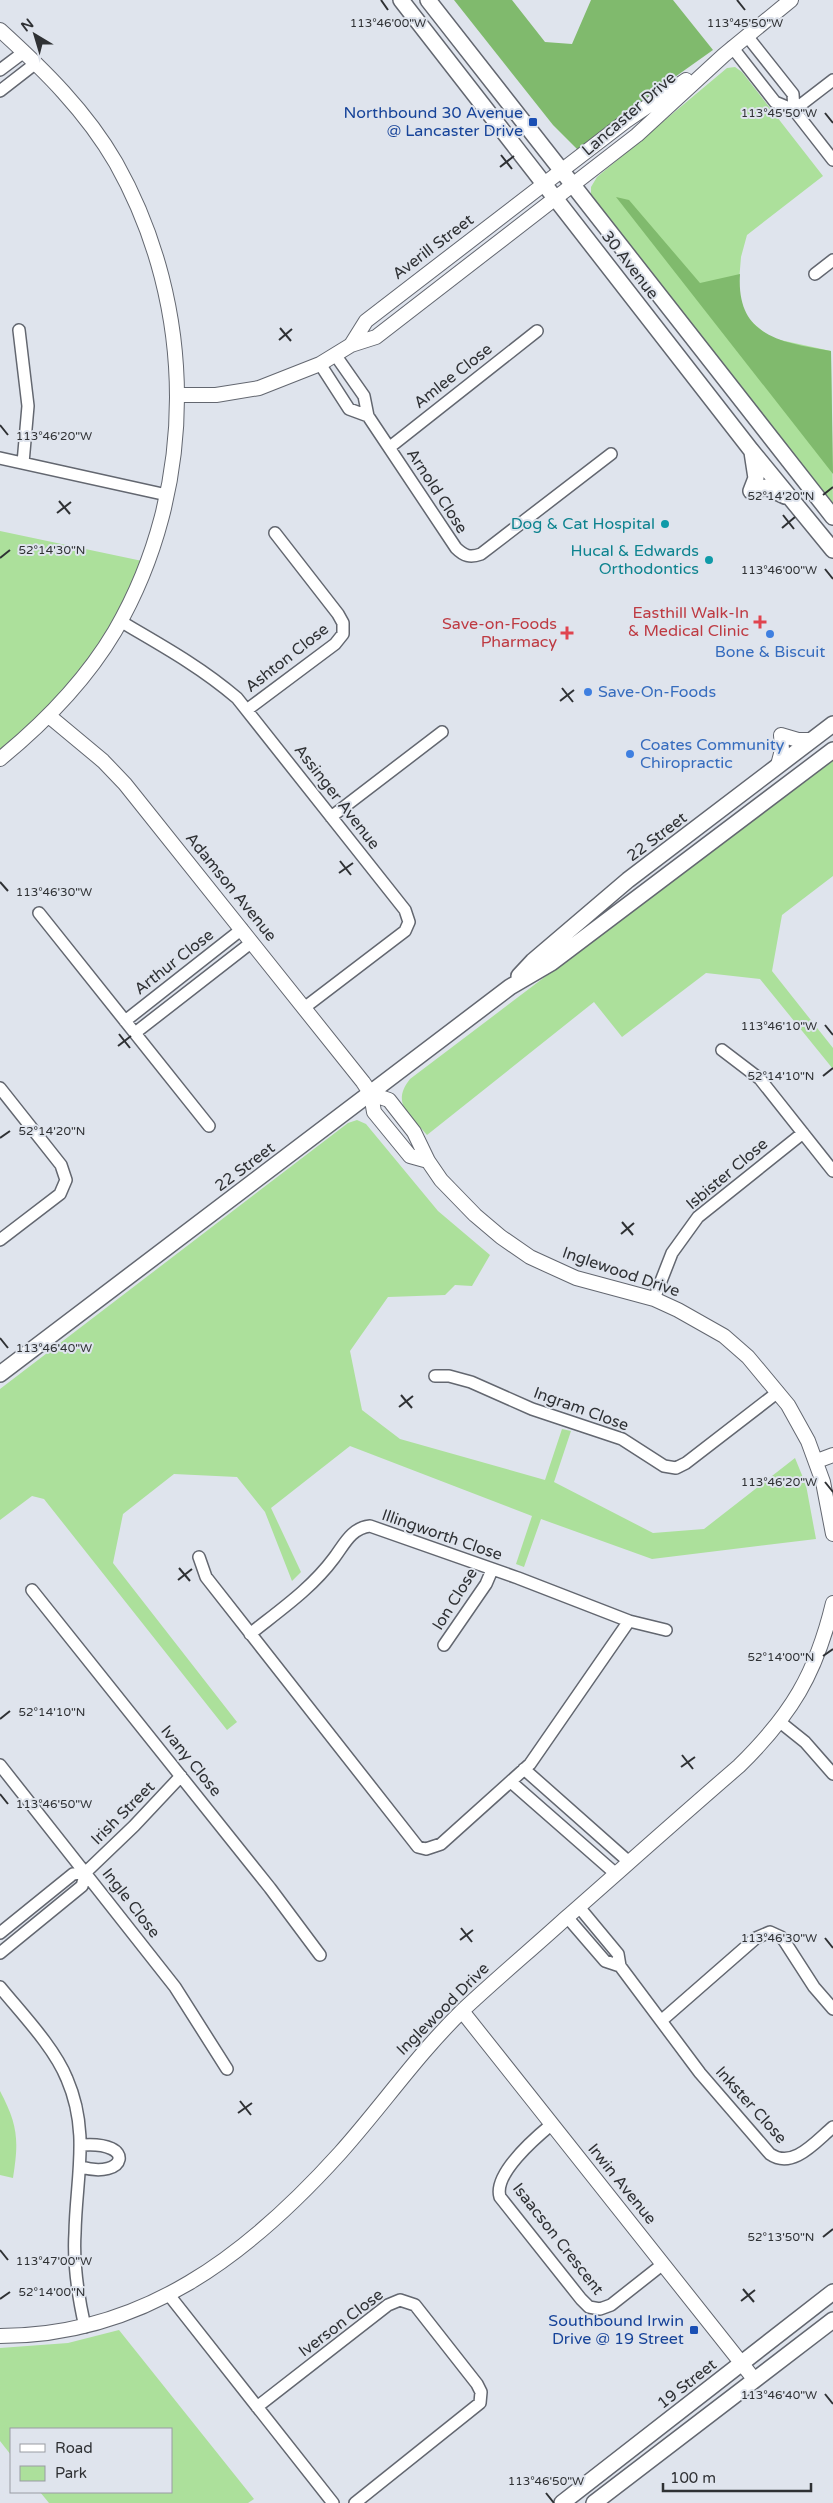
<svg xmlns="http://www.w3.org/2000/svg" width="833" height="2503" font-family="'Varela Round',sans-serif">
<rect width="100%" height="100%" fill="#dfe4ed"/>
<!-- green -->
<path fill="#ace09b" d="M735,67L742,72L823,176L747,235L741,257L738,293L747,318L771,338L831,351L833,508L591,195V187L597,177L727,68Z
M0,531L147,562L91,665L0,759Z
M833,759V876L782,915L772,971L833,1048V1069L760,979L706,973L622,1037L594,1002L427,1135C411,1116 390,1104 410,1079Z
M357,1120L366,1124L438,1211L490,1255L472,1286L455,1285L445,1295L388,1297L350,1351L362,1410L400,1439L545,1480L562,1429L571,1431L554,1482L653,1533L704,1529L795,1458L806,1485L816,1539L652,1559L541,1519L524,1567L516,1564L532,1516L350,1446L271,1508L301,1572L292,1581L265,1512L237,1477L174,1474L123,1514L113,1563L237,1722L227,1730L44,1499L32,1496L0,1520V1389L348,1123Z
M0,2091C18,2125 19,2140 13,2178L0,2175Z
M119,2330L254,2499L248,2503H49L40,2492H171V2429H11V2455L0,2441V2348L68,2343Z"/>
<!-- forest -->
<path fill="#80ba6d" d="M454,0H512L545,42L572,44L591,0H673L713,50L658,89L578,150L553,125Z
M616,197L629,200L700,283L740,274C736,337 781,342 831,351L833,474Z"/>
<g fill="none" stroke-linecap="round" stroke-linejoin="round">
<defs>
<path id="minor" d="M747,36L793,94L794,110
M732,47L775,102L794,110L833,160
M0,70L24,52
M0,91L36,63
M794,110L833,80
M815,274L833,260
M19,330L28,406L23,463
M336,356L364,396L368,416L456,548C464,556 470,558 481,554L611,454
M320,364L349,409L368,416
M390,447L537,331
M0,458L167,495
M120,621C161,645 201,667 237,698L405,910L409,922L405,931L304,1008
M248,709L335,644L343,634V623L338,614L275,533
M331,817L442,732
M39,913L209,1126
M125,1021L242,929
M135,1033L252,942
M722,1050L760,1079L833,1171
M0,1088L61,1165L66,1180L60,1194L0,1240
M654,1299L672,1253L698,1217L803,1133
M435,1376H449L471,1382L532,1409L622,1439L664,1466L676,1468L686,1463L778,1392
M199,1557L206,1577L418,1847L426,1849L441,1844L530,1764L629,1621
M32,1590L270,1888L320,1955
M250,1634C280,1610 311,1589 334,1558C344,1545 351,1528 370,1526L518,1578L629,1621L666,1630
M444,1645L486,1584L492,1570
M780,1722L805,1742L833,1774
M0,1765L175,1987L227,2069
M524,1769L629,1862
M511,1782L616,1874
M579,1907L618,1954L620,1966L700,2073L770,2154C793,2170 816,2141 833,2127
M567,1917L605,1961L620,1966
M0,1933L73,1874L86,1872
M0,1953L82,1886L86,1872L134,1826L181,1776
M0,1987C22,2014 54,2047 67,2079C90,2132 76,2178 75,2233C73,2264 78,2296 85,2327
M661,2021L756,1938L770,1932L781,1937L785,1942L814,1987L833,2009
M552,2124C535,2138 493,2174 500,2197L581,2299L589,2307L600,2309L611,2305L663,2264
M81,2167C126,2180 137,2141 82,2145
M169,2295L333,2503
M257,2407L388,2305L400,2300L415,2305L477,2384L481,2392L480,2403L355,2503"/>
<path id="tertiary" d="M0,30C44,70 86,111 116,163C197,307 198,488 115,631C86,680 44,723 0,759
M351,345L366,321L626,121L686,80
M179,395H216L259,388L320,364L351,345L376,337L637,135L724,55L791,0
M49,716L103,761L125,784L363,1082L371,1094L374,1112L410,1156L428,1161
M778,765L782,750L781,735L798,740H811
M371,1094L389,1100L414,1132L428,1161L441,1180L475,1215L501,1237L530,1257L576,1278L654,1299L678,1310L724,1336L748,1357L788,1405L808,1441L823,1482L833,1534
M817,1461L833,1455
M462,2011L754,2379
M0,2336C143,2336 248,2255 340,2153C382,2106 417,2055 462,2011C496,1979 532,1949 566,1918C624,1867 681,1816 739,1766C791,1715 816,1674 833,1603"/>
<path id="secondary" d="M401,0L751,450L833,550
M428,0L833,517
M751,491L766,487L785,496
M751,491L756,478L752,452
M519,976L533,961L628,880L833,724
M0,1374L510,987L551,963L833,750
M562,2503L833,2292
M594,2503L833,2320"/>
</defs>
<!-- minor casing -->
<use href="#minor" stroke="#636770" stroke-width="14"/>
<!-- tertiary casing -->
<use href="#tertiary" stroke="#636770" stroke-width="16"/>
<!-- secondary casing -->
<use href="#secondary" stroke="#636770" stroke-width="18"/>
<!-- minor -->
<use href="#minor" stroke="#fff" stroke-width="11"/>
<!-- tertiary -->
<use href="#tertiary" stroke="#fff" stroke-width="14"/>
<!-- secondary -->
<use href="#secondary" stroke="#fff" stroke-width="15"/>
</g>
<!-- ticks -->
<path fill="none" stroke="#2f3134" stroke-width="2" d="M381,0L388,10M737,0L745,10M825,113L833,123M501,155L512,169M500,167L514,156M280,328L291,341M279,340L292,329M0,425L8,435M823,495L833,487M59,501L70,514M57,513L71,502M783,515L794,529M782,528L795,517M0,558L10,550M825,569L833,579M562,688L573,702M560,701L574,690M340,861L351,875M339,873L353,863M0,882L8,891M825,1025L833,1035M119,1034L130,1048M118,1046L131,1036M823,1076L833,1068M0,1138L10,1131M622,1222L633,1235M621,1234L634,1223M0,1338L8,1348M401,1395L412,1408M399,1407L413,1396M825,1482L833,1492M179,1568L190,1581M178,1580L192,1569M823,1656L833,1649M0,1719L10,1711M682,1755L693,1769M681,1767L695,1757M0,1794L8,1804M461,1928L472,1942M825,1938L833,1948M460,1940L473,1930M240,2101L251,2115M238,2113L252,2103M823,2237L833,2229M0,2250L8,2260M743,2289L754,2302M0,2299L10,2292M741,2301L755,2290M825,2394L833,2404M546,2493L554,2503"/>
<!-- markers -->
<g fill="#1a4fb4" stroke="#dfe4ed" stroke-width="2">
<rect x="528" y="117" width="10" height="10" rx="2.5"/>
<rect x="689" y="2325" width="10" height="10" rx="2.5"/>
</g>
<g fill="#0f9aa8" stroke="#dfe4ed" stroke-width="2">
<circle cx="665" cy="524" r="5"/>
<circle cx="709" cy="560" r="5"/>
</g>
<g fill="#e0444e" stroke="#dfe4ed" stroke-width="2">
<path d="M757.5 614.5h5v5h5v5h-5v5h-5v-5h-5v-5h5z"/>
<path d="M564.5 625.5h5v5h5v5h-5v5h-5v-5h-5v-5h5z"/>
</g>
<g fill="#3f7fe0" stroke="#dfe4ed" stroke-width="2">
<circle cx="770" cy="634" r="5"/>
<circle cx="588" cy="692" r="5"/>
<circle cx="630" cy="754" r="5"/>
</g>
<g text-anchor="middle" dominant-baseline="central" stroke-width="4" stroke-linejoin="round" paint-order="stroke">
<!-- transit labels -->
<g font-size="16" fill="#164399" stroke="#dfe4ed" text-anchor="end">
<text x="523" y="113">Northbound 30 Avenue<tspan x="523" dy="18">@ Lancaster Drive</tspan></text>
<text x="684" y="2321">Southbound Irwin<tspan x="684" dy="18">Drive @ 19 Street</tspan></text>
</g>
<!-- street labels -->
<g font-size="16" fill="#2f3134" stroke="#dfe4ed">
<text transform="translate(629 114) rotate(-41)">Lancaster Drive</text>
<text transform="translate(433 247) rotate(-37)">Averill Street</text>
<text transform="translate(630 265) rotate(52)">30 Avenue</text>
<text transform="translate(453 376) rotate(-38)">Amlee Close</text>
<text transform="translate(437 491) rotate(57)">Arnold Close</text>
<text transform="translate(287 658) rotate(-38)">Ashton Close</text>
<text transform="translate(337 797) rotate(52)">Assinger Avenue</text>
<text transform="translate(657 837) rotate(-37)">22 Street</text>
<text transform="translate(231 887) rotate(51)">Adamson Avenue</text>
<text transform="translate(174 962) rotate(-38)">Arthur Close</text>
<text transform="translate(245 1167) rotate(-37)">22 Street</text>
<text transform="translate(727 1174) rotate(-40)">Isbister Close</text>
<text transform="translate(621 1272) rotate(19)">Inglewood Drive</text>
<text transform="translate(581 1409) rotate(20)">Ingram Close</text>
<text transform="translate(442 1535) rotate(19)">Illingworth Close</text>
<text transform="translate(455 1599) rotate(-58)">Ion Close</text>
<text transform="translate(191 1761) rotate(51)">Ivany Close</text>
<text transform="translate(123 1813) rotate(-45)">Irish Street</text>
<text transform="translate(131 1903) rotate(52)">Ingle Close</text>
<text transform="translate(443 2009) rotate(-45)">Inglewood Drive</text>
<text transform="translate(751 2105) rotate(48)">Inkster Close</text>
<text transform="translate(622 2184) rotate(51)">Irwin Avenue</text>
<text transform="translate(558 2239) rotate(52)">Isaacson Crescent</text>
<text transform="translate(341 2323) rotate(-37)">Iverson Close</text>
<text transform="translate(687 2384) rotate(-38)">19 Street</text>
</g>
<!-- culture labels -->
<g font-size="16" fill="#0d838f" stroke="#dfe4ed" text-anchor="end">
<text x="655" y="524">Dog &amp; Cat Hospital</text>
<text x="699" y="551">Hucal &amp; Edwards<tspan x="699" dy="18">Orthodontics</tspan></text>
</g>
<!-- health labels -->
<g font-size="16" fill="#be3a42" stroke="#dfe4ed" text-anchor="end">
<text x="749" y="613">Easthill Walk-In<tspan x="749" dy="18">&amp; Medical Clinic</tspan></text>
<text x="557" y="624">Save-on-Foods<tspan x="557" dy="18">Pharmacy</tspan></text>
</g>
<!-- shop labels -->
<g font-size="16" fill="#366cbe" stroke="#dfe4ed" text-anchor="start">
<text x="770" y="652" text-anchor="middle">Bone &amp; Biscuit</text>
<text x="598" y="692">Save-On-Foods</text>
<text x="640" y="745">Coates Community<tspan x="640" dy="18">Chiropractic</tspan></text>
</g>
</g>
<g font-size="12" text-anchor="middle" fill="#2f3134" stroke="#dfe4ed" stroke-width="4" stroke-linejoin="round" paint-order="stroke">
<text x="745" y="27">113°45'50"W</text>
<text x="388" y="27">113°46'00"W</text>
<text x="779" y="117">113°45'50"W</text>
<text x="54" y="440">113°46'20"W</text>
<text x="781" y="500">52°14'20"N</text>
<text x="52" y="554">52°14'30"N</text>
<text x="779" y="574">113°46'00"W</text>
<text x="54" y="896">113°46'30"W</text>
<text x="779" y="1030">113°46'10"W</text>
<text x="781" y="1080">52°14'10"N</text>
<text x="52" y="1135">52°14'20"N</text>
<text x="54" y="1352">113°46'40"W</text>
<text x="779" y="1486">113°46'20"W</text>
<text x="781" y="1661">52°14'00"N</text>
<text x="52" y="1716">52°14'10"N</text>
<text x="54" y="1808">113°46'50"W</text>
<text x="779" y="1942">113°46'30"W</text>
<text x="781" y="2241">52°13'50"N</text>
<text x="54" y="2265">113°47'00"W</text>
<text x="52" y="2296">52°14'00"N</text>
<text x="779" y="2399">113°46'40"W</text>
<text x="546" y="2485">113°46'50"W</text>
</g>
<!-- legend -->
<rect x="10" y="2428" width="162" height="65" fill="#dfe4ed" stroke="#999ca3"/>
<rect x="20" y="2444" width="25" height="8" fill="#ffffff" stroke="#999ca3"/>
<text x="55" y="2453" font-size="15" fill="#2f3134">Road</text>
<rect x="20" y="2466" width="25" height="15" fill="#ace09b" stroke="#999ca3"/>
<text x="55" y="2478" font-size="15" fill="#2f3134">Park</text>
<!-- north arrow -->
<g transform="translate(35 35) rotate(322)" stroke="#dfe4ed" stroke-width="4" paint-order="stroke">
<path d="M0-4L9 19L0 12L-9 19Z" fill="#2f3134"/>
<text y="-8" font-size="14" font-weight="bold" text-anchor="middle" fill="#2f3134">N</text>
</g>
<!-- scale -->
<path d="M663 2483v8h148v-8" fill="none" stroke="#2f3134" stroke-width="2.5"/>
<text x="670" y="2483" font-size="15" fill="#2f3134" stroke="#dfe4ed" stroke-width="4" paint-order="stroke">100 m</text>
</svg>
